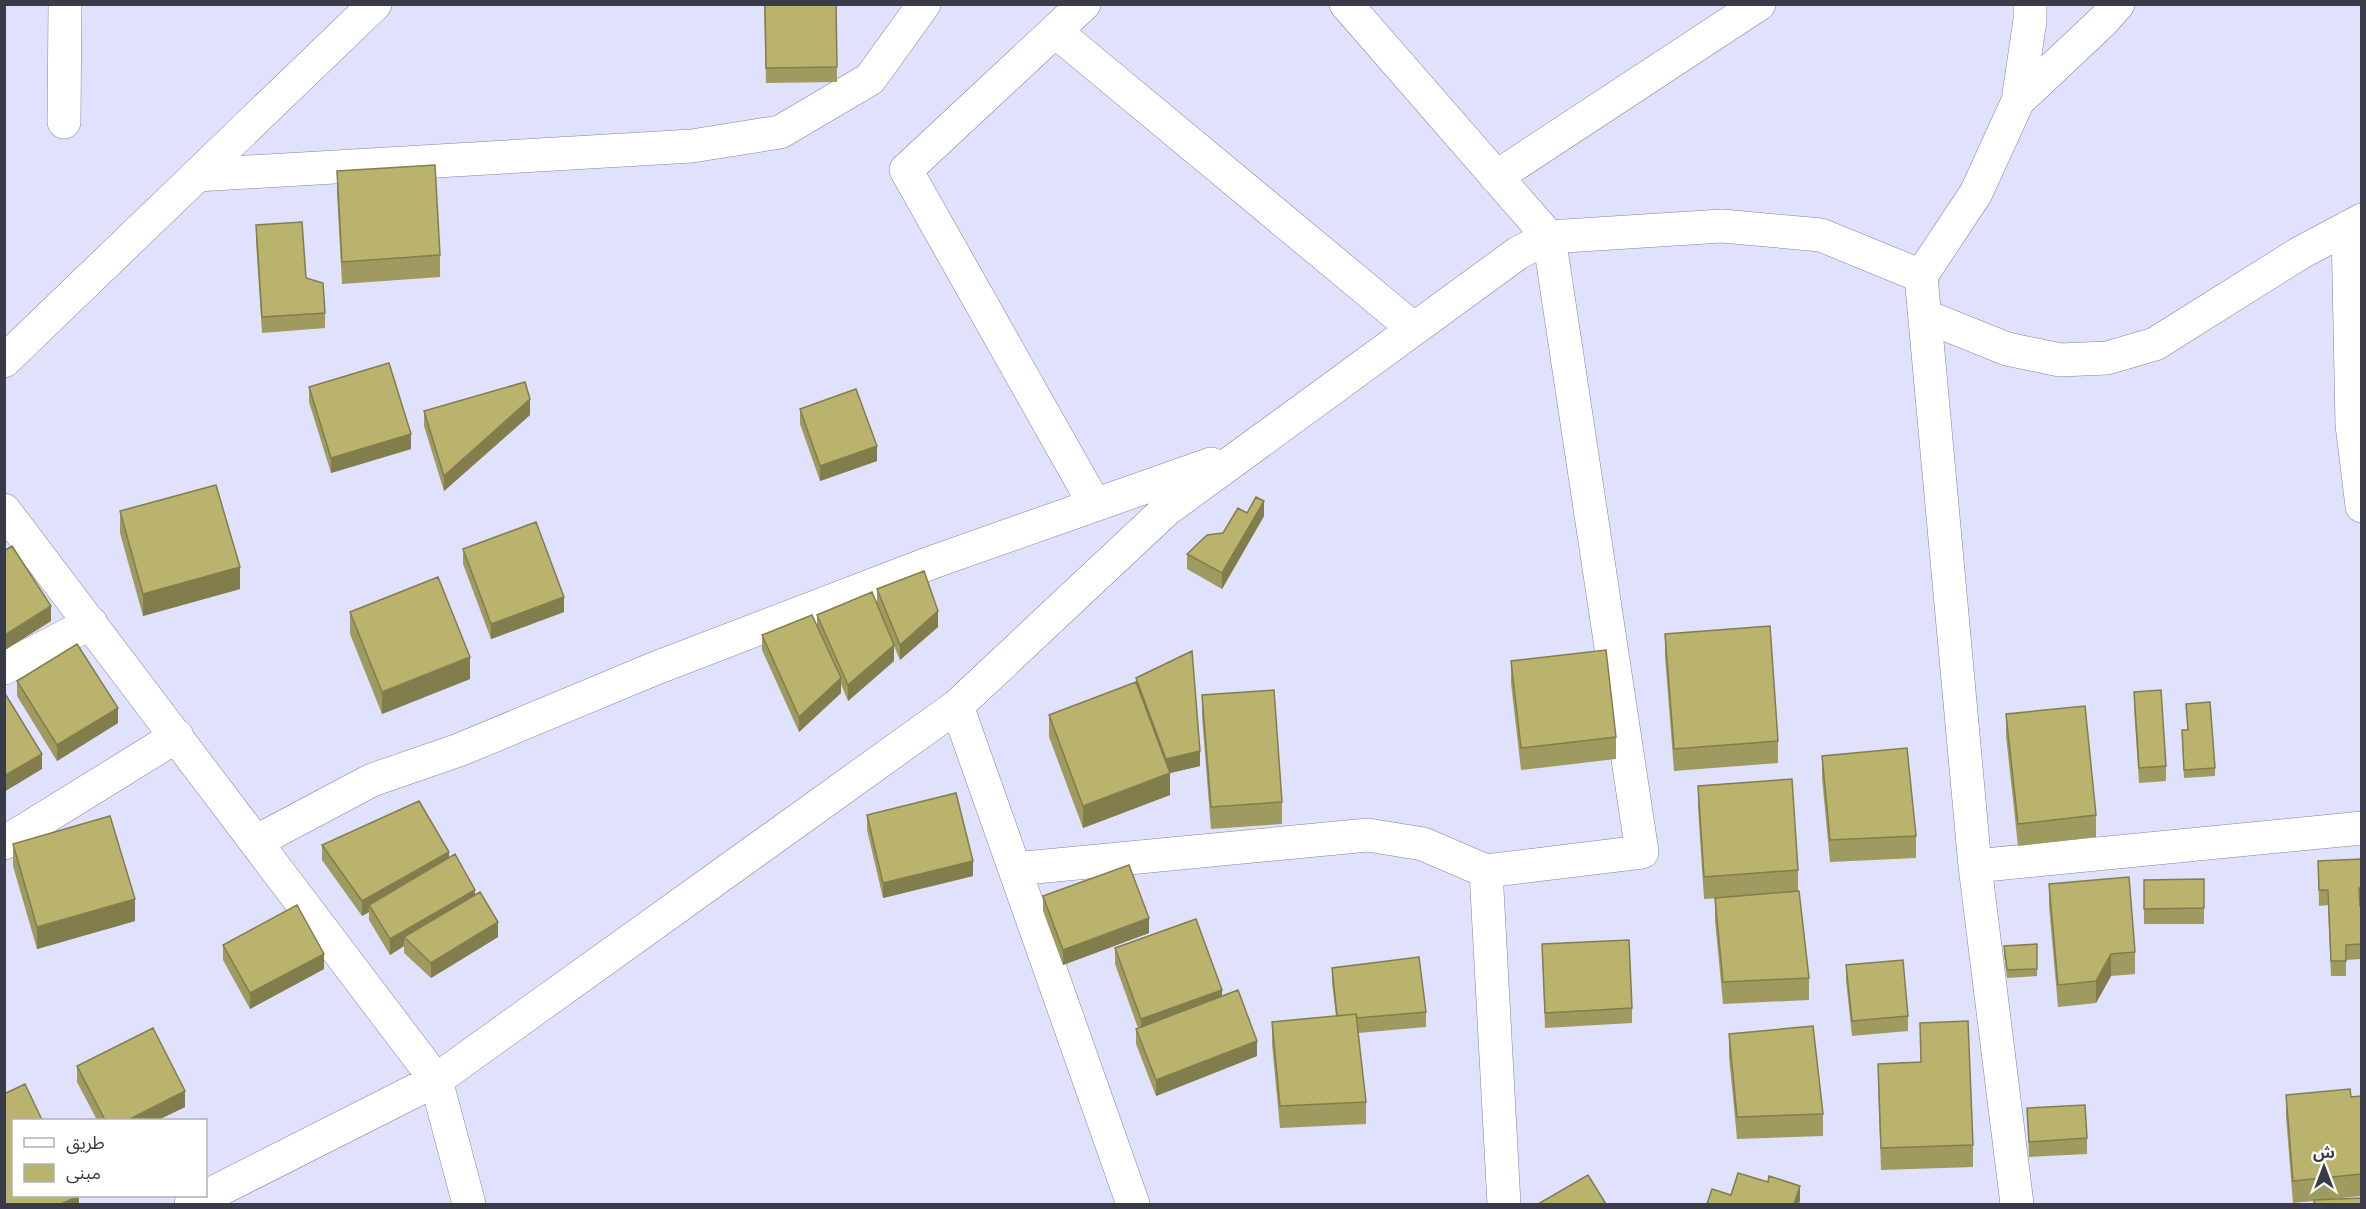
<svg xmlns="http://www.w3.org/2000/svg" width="2366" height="1209" font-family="'Zilla Slab','Noto Sans Arabic',serif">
<rect width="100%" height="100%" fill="#dfe1fd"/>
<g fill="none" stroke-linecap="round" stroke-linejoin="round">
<defs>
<path id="minor" d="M1084,4L906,170L1095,505
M1055,31L1414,329
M2018,101L2104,20L2118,4
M64,122L65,4
M197,175L692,146L780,132L870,79L924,4
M1496,177L1759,4
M2348,227L2352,425L2362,506
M1925,316L2007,349L2060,360L2107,358L2155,344L2300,253L2362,220
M4,361L375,4
M4,510L436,1080L469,1204
M4,668L91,623
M957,706L1133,1204
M257,841L372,780L459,750L656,668L933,562L1211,464
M4,843L177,736
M1975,866L2362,828
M1015,869L1368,835L1423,844L1486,871L1642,852L1549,237L1346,4
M1486,871L1504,1204
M191,1204L436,1080L957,706L1166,510L1518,253L1549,237L1722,226L1821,235L1921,276
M2017,1204L1975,866L1921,276L1976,193L2018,101L2030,20V4"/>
</defs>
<!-- minor casing -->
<use href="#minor" stroke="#8183a3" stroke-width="34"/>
<!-- minor -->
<use href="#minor" stroke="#fff" stroke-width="33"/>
</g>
<!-- wall -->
<path fill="#9f9a5f" d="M764,4H836L837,82L766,83Z
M337,171L440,255V277L342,284L337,193Z
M256,225L306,278L325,313V328L262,333L256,241Z
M309,387L411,449L331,473L309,402Z
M800,409L877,461L820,481L800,424Z
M424,411L530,415L444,491L424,426Z
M120,511L240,589L143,616L120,533Z
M1247,513L1264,516L1222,589L1187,569V554L1223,533Z
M463,549L564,612L491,639L463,564Z
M4,551L51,621L5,650L4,648Z
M877,589L938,627L900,660L894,646V661L848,701L841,684V693L799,732L762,650V635L817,625V615L877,602Z
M350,612L470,679L382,714L350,634Z
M1665,634L1778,741V763L1674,771L1665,656Z
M1511,661L1616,737V759L1521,770L1511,683Z
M1136,678L1200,766L1170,773V795L1083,828L1049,737V715L1136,682Z
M17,681L118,723L57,761L17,696Z
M2134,692L2166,766V781L2139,783L2134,707Z
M1202,695L1282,802V824L1211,829L1202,717Z
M2186,704L2215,768V776L2184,778L2182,730H2188Z
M2006,714L2096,815V837L2018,846L2006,736Z
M1822,756L1916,836V858L1830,862L1822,778Z
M1698,786L1798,870V891L1809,978V1000L1723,1004L1715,920V898H1720L1704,899L1698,808Z
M867,815L973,876L883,898L867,830Z
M13,844L135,921L37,949L13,866Z
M322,845L449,858L475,895L498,937L431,978L404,953V946L390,955L369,920V912L362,916L322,860Z
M2361,859V904H2360V906H2361V959L2346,960V976H2331L2328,905L2319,906L2318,861Z
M2204,879V924H2144V880Z
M2049,884L2135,952V974L2111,976L2096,1003L2058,1007L2049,906Z
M1043,896L1149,933L1063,965L1043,911Z
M1542,944L1632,1008V1023L1545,1028Z
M2037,944V976L2007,978L2004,954V946Z
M223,945L324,969L250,1009L223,960Z
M1115,948L1222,995L1257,1056L1156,1096L1136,1044V1029L1138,1028L1115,964Z
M1846,965L1908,1016V1031L1852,1036L1846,980Z
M1332,968L1426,1012V1027L1358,1033L1366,1102V1124L1280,1128L1272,1044V1022L1336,1016L1332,983Z
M1920,1023L1973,1145V1167L1881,1170L1878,1086V1064L1921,1062Z
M1729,1034L1823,1114V1136L1737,1139L1729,1056Z
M77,1066L185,1107L158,1120H97L77,1082Z
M2286,1095L2351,1097L2361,1096V1196L2293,1203L2286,1117Z
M2027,1108L2087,1138V1154L2029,1157Z"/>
<!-- shaded-wall -->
<path fill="#827d4d" d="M530,399V415L444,491V476Z
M411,434V449L331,473V458Z
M877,446V461L820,481V466Z
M1264,501V516L1222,589V573Z
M240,567V589L143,616V594Z
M564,597V612L491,639V624Z
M51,606V621L5,650V635Z
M938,611V627L900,660V645Z
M894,645V661L848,701V685Z
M470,657V679L382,714V692Z
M841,678V693L799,732V717Z
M118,708V723L57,761V745Z
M1200,751V766L1166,774V759Z
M42,754V769L4,792V776Z
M1170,773V795L1083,828V806Z
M449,852V868L369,905V912L362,916V901Z
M973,861V876L883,898V883Z
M475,890V905L404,937V946L390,955V939Z
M135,899V921L37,949V927Z
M1149,918V933L1063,965V950Z
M498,922V937L431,978V963Z
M324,954V969L250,1009V993Z
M2111,954V976L2096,1003V981Z
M1222,990V1005L1141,1034V1019Z
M1257,1041V1056L1156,1096V1080Z
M185,1091V1107L158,1120H128Z
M1800,1186V1201L1799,1204H1794Z
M79,1196V1204H61Z"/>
<!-- building -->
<path fill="#b9b36e" stroke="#827d4d" stroke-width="1.5" d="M765,4H836L837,67L766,68Z
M435,165L440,255L342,262L337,171Z
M302,222L306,278L323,283L325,313L262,317L256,225Z
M389,363L411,434L331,458L309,387Z
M525,382L530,399L444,476L424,411Z
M856,389L877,446L820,466L800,409Z
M216,485L240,567L143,594L120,511Z
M1256,497L1264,501L1222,573L1187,554L1207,535L1223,533L1238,508L1247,513Z
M536,522L564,597L491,624L463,549Z
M12,546L51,606L5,635L4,633V551Z
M924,571L938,611L900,645L877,589Z
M438,577L470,657L382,692L350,612Z
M872,592L894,645L848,685L817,615Z
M812,615L841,678L799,717L762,635Z
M1770,626L1778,741L1674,749L1665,634Z
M77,644L118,708L57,745L17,681Z
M1606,650L1616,737L1521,748L1511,661Z
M1192,651L1200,751L1166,759L1136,678Z
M1136,682L1170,773L1083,806L1049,715Z
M1274,690L1282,802L1211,807L1202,695Z
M2161,690L2166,766L2139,768L2134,692Z
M4,692L42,754L4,776Z
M2210,702L2215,768L2184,770L2182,730H2188L2186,704Z
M2085,706L2096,815L2018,824L2006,714Z
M1907,748L1916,836L1830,840L1822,756Z
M1792,779L1798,870L1704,877L1698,786Z
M956,793L973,861L883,883L867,815Z
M419,801L449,852L362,901L322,845Z
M110,816L135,899L37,927L13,844Z
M455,854L475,890L390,939L369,905Z
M2361,859V888H2359L2360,906H2361V944L2346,945V961H2331L2328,890H2319L2318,861Z
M1129,865L1149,918L1063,950L1043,896Z
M2129,877L2135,952L2111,954L2096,981L2058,985L2049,884Z
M2204,879V908L2144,909V880Z
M1799,891L1809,978L1723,982L1715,898Z
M480,892L498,922L431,963L404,937Z
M297,905L324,954L250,993L223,945Z
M1196,919L1222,990L1141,1019L1115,948Z
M1629,940L1632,1008L1545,1013L1542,944Z
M2037,944V969L2007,970L2004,946Z
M1419,957L1426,1012L1357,1018L1356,1014L1337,1016L1332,968Z
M1903,960L1908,1016L1852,1021L1846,965Z
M1238,990L1257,1041L1156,1080L1136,1029Z
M1356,1014L1366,1102L1280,1106L1272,1022Z
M1968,1021L1973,1145L1881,1148L1878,1064L1921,1062L1920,1023Z
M1813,1026L1823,1114L1737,1117L1729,1034Z
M153,1028L185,1091L128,1120H105L77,1066Z
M25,1084L42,1120H14V1196H79L61,1204H4V1094Z
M2350,1089L2351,1097L2361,1096V1174L2293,1181L2286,1095Z
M2085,1105L2087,1138L2029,1142L2027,1108Z
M1738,1173L1768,1182L1769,1176L1800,1186L1794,1204H1707L1712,1189L1731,1195Z
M1588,1175L1606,1204H1538Z
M2361,1198V1204H2314V1200Z"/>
<!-- border -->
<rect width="2366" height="1209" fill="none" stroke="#3a3b48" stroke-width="12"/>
<!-- legend -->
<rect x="12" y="1119" width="195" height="78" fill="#ffffff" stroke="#b0b1b6" stroke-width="1.5"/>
<rect x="24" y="1138" width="30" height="9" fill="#ffffff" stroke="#b0b1b6" stroke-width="1.5"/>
<text x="66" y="1149" font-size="18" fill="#3a3b48">طريق</text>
<rect x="24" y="1164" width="30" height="18" fill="#b9b36e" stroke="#b0b1b6" stroke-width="1.5"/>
<text x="66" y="1179" font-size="18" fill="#3a3b48">مبنى</text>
<!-- north arrow -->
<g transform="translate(2324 1167)" stroke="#ffffff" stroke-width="4.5" paint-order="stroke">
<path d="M0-4.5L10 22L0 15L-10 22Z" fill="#3a3b48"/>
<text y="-9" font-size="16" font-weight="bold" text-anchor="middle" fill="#3a3b48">ش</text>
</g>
</svg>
